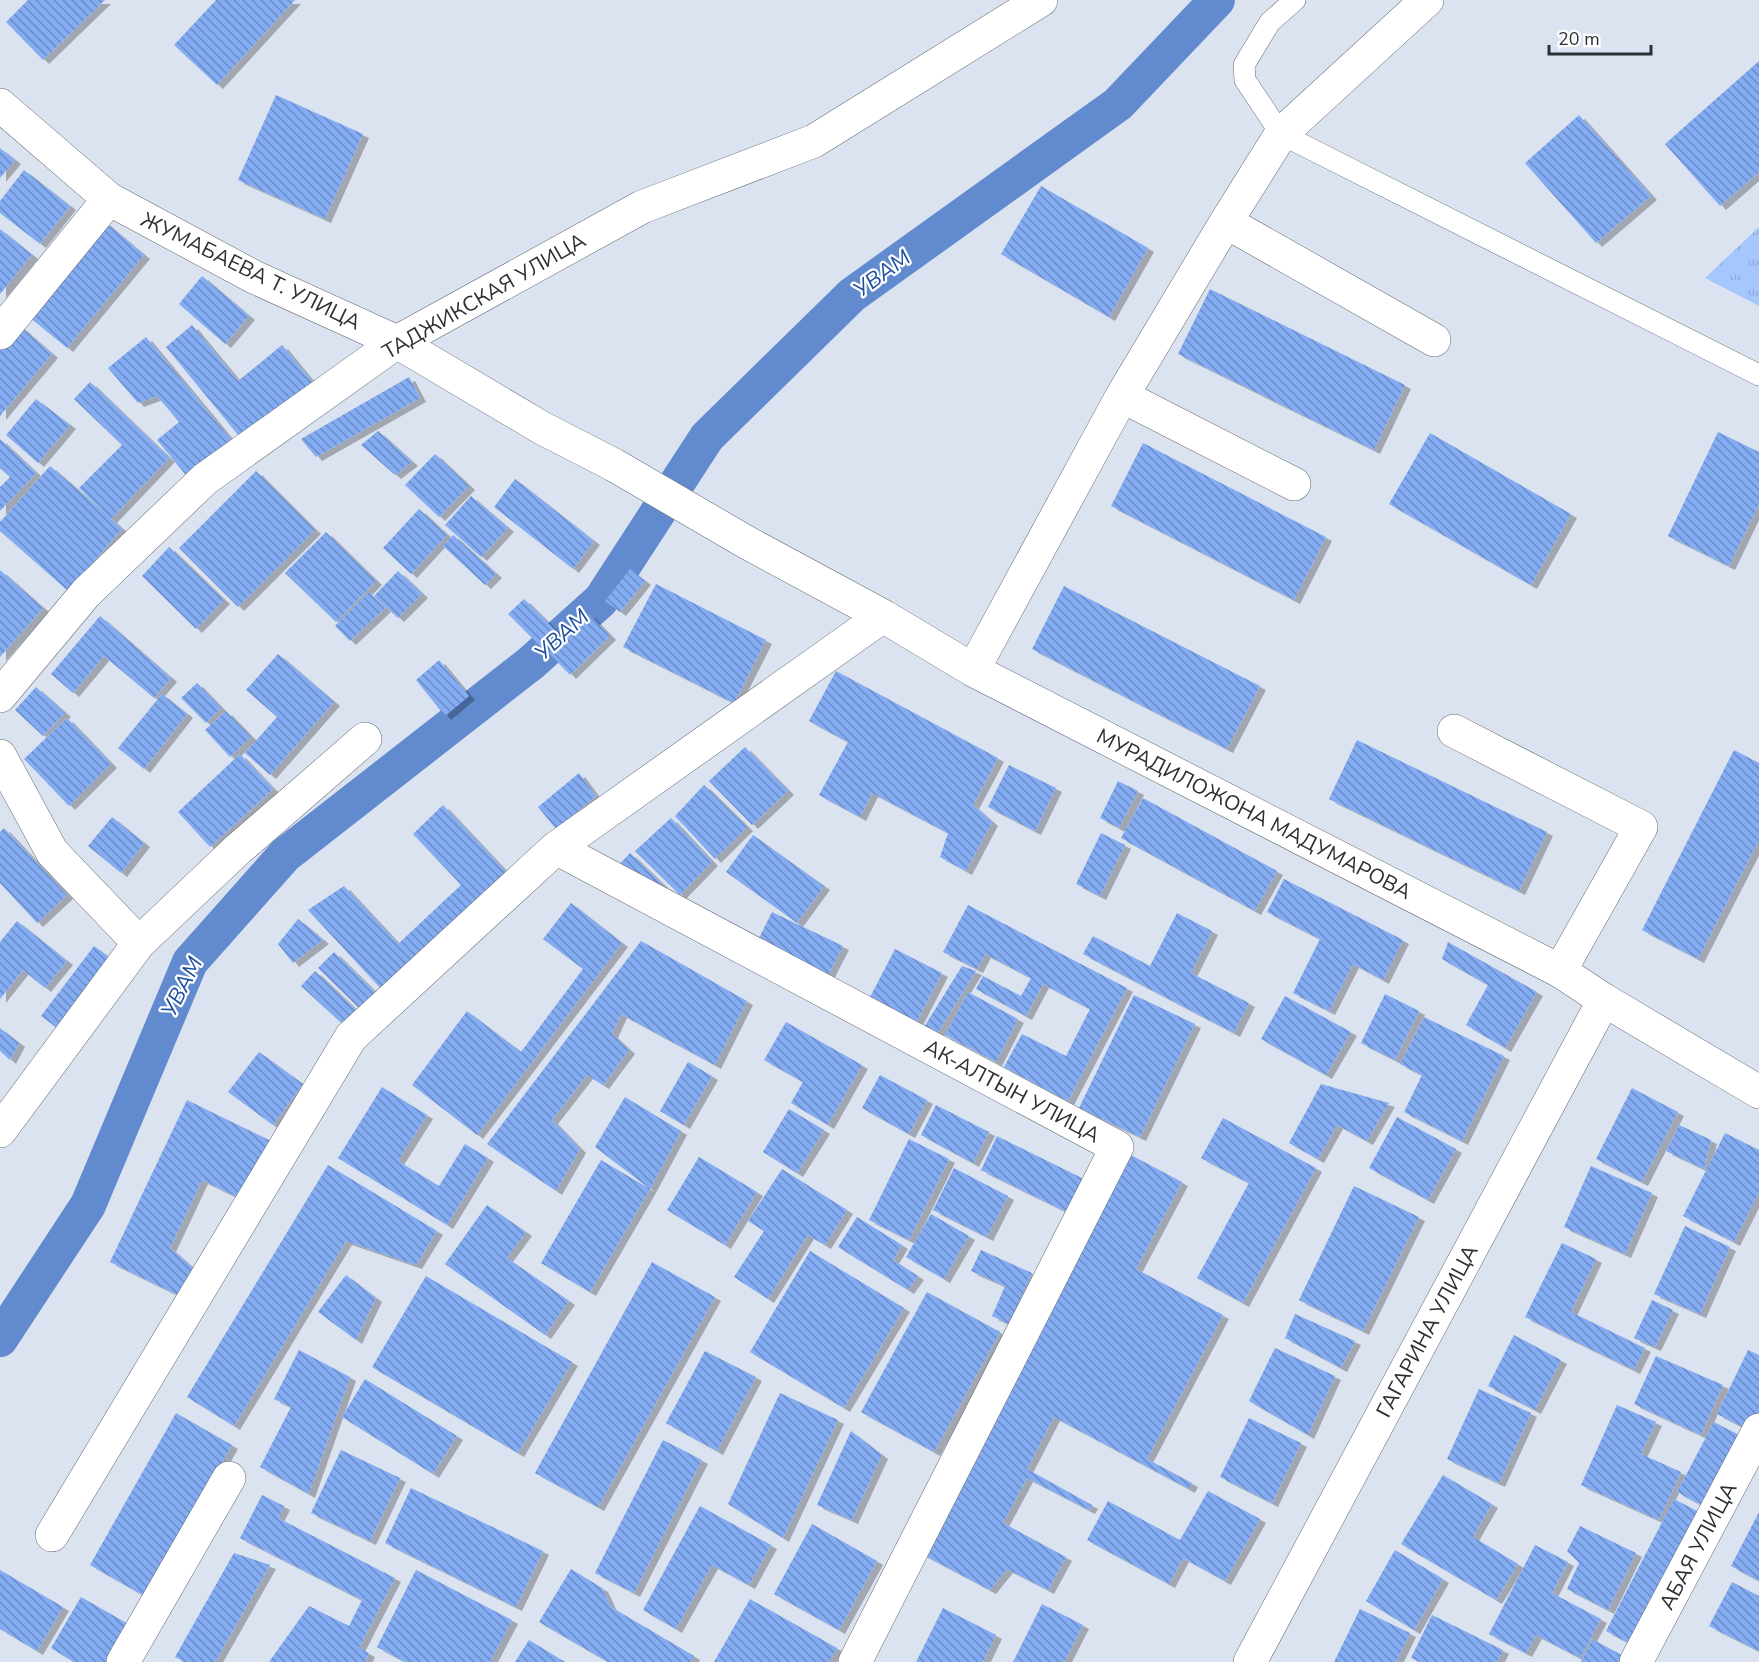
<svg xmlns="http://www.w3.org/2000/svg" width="1759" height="1662" font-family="'Nunito Sans',sans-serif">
<defs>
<pattern id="park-tufts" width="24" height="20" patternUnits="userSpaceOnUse" patternTransform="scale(1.5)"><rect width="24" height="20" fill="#a6c7fe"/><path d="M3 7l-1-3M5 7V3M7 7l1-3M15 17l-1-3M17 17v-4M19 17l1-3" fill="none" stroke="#8fabda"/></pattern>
<pattern id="building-back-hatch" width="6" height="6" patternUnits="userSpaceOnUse" patternTransform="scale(1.5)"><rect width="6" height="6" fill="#83acf3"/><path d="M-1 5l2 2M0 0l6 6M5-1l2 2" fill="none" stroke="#6b8cc6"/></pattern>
<filter id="shadow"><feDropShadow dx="6" dy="4" stdDeviation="0" flood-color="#0004"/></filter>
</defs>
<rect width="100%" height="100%" fill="#dbe3f0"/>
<!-- park -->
<path fill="url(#park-tufts)" d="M1759,227V306L1705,278Z"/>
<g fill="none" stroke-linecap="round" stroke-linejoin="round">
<!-- canal -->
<path stroke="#628ace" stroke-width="36" d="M0,1339L88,1205L190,962L285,855L531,663L601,600L707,437L852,295L1118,104L1217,0"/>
</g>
<!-- building -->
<path fill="url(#building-back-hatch)" filter="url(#shadow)" d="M28,0H105L43,60L6,22Z
M216,0H295L217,85L174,45Z
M1759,61V172L1720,206L1665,144Z
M276,95L363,134L325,219L238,180Z
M1579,115L1651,196L1596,243L1525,163Z
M0,148L15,160L0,178Z
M24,170L70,206L40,244L0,213V201Z
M1041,186L1148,248L1109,317L1001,254Z
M105,222L144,255L67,348L28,316Z
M0,229L32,255L0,294Z
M202,276L249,316L225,344L179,304Z
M1210,289L1405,385L1374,450L1178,354Z
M192,325L238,381L282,345L313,383L243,441L166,347Z
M20,326L52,354L0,416V350Z
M146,337L233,442L189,479L157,440L179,422L157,396L138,403L108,368Z
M409,377L420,398L316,457L301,439Z
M90,382L169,458L111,519L122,529L68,591L0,531V522L50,466L107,515L79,488L122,445L74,399Z
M36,399L70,425L38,463L6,435Z
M378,431L412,462L395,475L361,445Z
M1718,432L1759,452V504L1729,566L1668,536Z
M1430,433L1571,514L1531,585L1389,504Z
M0,439L36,473L0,511V487L10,477L0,468Z
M1143,443L1326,537L1294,600L1111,506Z
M435,454L469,486L439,517L405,485Z
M256,471L315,530L238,607L179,548Z
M515,479L594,541L573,569L494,507Z
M471,496L508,528L481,557L445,525Z
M419,509L447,535L411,574L383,548Z
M326,532L376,581L336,622L285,573Z
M453,535L496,574L485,585L443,546Z
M169,547L224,600L196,629L142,576Z
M630,569L645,581L620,612L605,601Z
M0,570L43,608L0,657Z
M398,571L422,594L398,618L374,596Z
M656,584L766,640L734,703L623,647Z
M1064,586L1260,686L1227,749L1032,649Z
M369,592L385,608L350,641L335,626Z
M524,599L556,631L541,647L508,614Z
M589,614L610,636L570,675L549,653Z
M100,616L171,678L154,698L104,656L73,693L51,674Z
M278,654L334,702L270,775L245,753L277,717L246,690Z
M439,660L469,696L445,716L416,680Z
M836,671L998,758L973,805L992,822L966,871L940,857L948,833L872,793L860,817L819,795L848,742L809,721Z
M197,683L221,708L206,723L181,698Z
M36,687L65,713L43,736L15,710Z
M162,694L187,714L144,769L118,748Z
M226,711L251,737L230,757L205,730Z
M67,718L111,764L69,806L24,759Z
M1357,740L1547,832L1519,891L1329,799Z
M745,747L788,791L752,825L709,781Z
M1734,750L1759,763V840L1698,959L1642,930Z
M240,754L273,789L210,847L178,812Z
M1009,765L1056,788L1035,831L988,807Z
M579,773L596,796L556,829L538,807Z
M1118,781L1138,791L1119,828L1100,818Z
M704,785L747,827L715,859L675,816Z
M1143,798L1277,871L1255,911L1121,838Z
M443,805L507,873L382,990L308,910L344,886L398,944L461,885L413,834Z
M112,817L144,843L121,873L88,846Z
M671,818L712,862L680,895L635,851Z
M4,828L67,895L37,923L0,883V832Z
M1101,833L1125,845L1100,896L1076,884Z
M753,835L824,886L797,923L726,872Z
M630,853L662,884L655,894L614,870Z
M1284,879L1403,940L1383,980L1353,964L1329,1011L1293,993L1320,939L1267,912Z
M571,903L622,943L477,1135L412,1085L467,1011L521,1052L583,969L543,939Z
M968,905L1127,988L1068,1101L1004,1067L1022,1034L1066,1056L1090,1009L1043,984L1026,1016L976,989L983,976L1021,996L1031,978L985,954L977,969L943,952Z
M772,912L843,946L825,981L755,946Z
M1177,913L1212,931L1191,973L1249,1003L1234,1033L1083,954L1093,936L1150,966Z
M298,919L323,940L293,963L278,944Z
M17,921L67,961L45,988L23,970L0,999V942Z
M641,941L747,1001L715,1065L621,1014L612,1034L629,1050L603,1085L587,1075L552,1120L580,1149L556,1191L487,1144Z
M1448,942L1537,992L1505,1048L1466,1025L1488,985L1442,959Z
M94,946L114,961L61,1031L41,1016Z
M895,949L942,973L914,1027L867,1003Z
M334,952L381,998L365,1014L318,968Z
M962,966L976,971L934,1039L921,1032Z
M315,971L364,1018L351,1032L301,986Z
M968,992L1018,1019L996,1062L945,1035Z
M1385,994L1419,1011L1395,1060L1361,1043Z
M1134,995L1195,1024L1140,1137L1079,1108Z
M1285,996L1351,1032L1326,1075L1261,1039Z
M1424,1017L1504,1056L1462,1141L1404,1112L1422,1075L1400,1064Z
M786,1022L862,1065L828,1125L791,1103L803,1082L764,1060Z
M0,1028L19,1043L10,1060L0,1051Z
M259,1052L303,1084L273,1125L228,1092Z
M688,1062L712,1076L684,1125L660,1111Z
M880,1075L927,1100L909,1134L862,1108Z
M1321,1084L1389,1103L1367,1141L1337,1125L1318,1159L1289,1143Z
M382,1087L427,1115L398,1161L439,1186L465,1144L488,1158L447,1225L338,1158Z
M1632,1088L1678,1112L1642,1182L1596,1159Z
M625,1097L681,1131L650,1189L590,1292L541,1263L601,1160L650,1189L595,1147Z
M187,1100L273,1142L245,1201L202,1180L170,1248L195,1270L182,1297L110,1262Z
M936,1105L989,1132L973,1163L921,1135Z
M789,1109L824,1130L797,1173L763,1152Z
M1397,1117L1456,1149L1428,1200L1369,1168Z
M1223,1118L1316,1168L1243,1303L1197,1278L1249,1183L1201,1158Z
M1679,1125L1711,1140L1704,1169L1666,1151Z
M1725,1133L1759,1150V1192L1734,1242L1683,1216Z
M997,1136L1086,1180L1069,1213L981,1170Z
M909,1139L949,1159L909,1240L869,1220Z
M1129,1154L1182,1182L1136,1269L1223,1315L1147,1459L1192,1483L1189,1489L1054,1417L1027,1469L1092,1505L1089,1510L1027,1478L1003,1523L1066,1557L1048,1590L1007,1569L990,1590L920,1553Z
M699,1157L757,1192L725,1245L667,1210Z
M328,1165L437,1231L416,1265L346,1241L234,1426L187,1397Z
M1591,1166L1652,1193L1625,1254L1564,1227Z
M954,1168L1008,1196L987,1237L933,1210Z
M782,1169L847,1210L825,1245L808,1235L768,1299L734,1277L764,1231L748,1221Z
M1354,1186L1419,1217L1363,1331L1299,1300Z
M487,1205L526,1232L507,1258L569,1301L545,1335L445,1264Z
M931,1214L969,1236L944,1279L906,1257Z
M857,1217L902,1245L893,1260L918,1276L908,1290L838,1247Z
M1685,1226L1730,1247L1700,1314L1654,1294Z
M1562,1243L1596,1259L1571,1312L1645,1348L1634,1370L1525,1317Z
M981,1250L1032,1273L1009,1324L992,1316L1005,1286L971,1271Z
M810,1251L904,1308L844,1408L750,1352Z
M652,1262L715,1297L598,1507L535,1473Z
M346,1275L376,1298L356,1340L318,1312Z
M426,1276L572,1362L518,1453L372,1367Z
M927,1292L1000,1332L934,1452L861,1412Z
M1652,1300L1673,1310L1655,1347L1634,1338Z
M1295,1314L1355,1341L1341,1368L1285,1338Z
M1514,1335L1561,1360L1535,1410L1488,1386Z
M1275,1348L1335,1376L1308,1435L1249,1401Z
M299,1350L350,1377L309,1494L260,1467L291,1407L274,1399Z
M1748,1350L1759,1355V1414L1751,1431L1717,1414Z
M705,1351L756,1377L717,1451L666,1423Z
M1656,1356L1723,1385L1701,1435L1634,1404Z
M365,1379L457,1436L433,1474L342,1417Z
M1479,1389L1531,1413L1499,1483L1447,1459Z
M780,1393L838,1420L783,1538L728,1504Z
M1617,1405L1656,1422L1641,1454L1681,1472L1659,1520L1581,1485Z
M176,1413L232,1445L146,1597L90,1565Z
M1249,1418L1301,1443L1272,1503L1220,1477Z
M1714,1422L1745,1438L1709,1509L1677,1492Z
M851,1431L882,1455L852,1520L817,1505Z
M663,1440L702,1460L634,1593L595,1573Z
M341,1450L400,1478L370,1541L311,1513Z
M1443,1475L1492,1504L1473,1537L1518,1564L1496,1600L1401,1544Z
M411,1488L543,1551L516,1607L385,1543Z
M1208,1491L1260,1519L1225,1581L1183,1558L1169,1584L1087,1540L1108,1501L1180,1540Z
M262,1495L284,1506L278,1518L395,1578L359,1648L369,1653L365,1662H269L309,1606L349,1626L362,1600L240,1538Z
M1674,1499L1705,1515L1636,1647L1606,1631Z
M700,1506L771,1545L749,1585L712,1565L676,1629L643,1610Z
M1759,1512V1581L1731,1566Z
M812,1524L877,1561L839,1630L774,1594Z
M1580,1526L1636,1553L1608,1610L1567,1589L1579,1563L1567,1551Z
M1535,1545L1568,1562L1552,1593L1601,1619L1580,1658L1536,1635L1526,1653L1489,1634Z
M1395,1550L1443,1579L1414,1630L1366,1601Z
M234,1553L270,1565L215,1662H185L175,1657Z
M571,1569L602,1588L611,1607L694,1656L690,1662H608L539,1622Z
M0,1570L63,1607L37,1651L0,1629Z
M416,1570L512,1620L490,1662H405L377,1647Z
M1732,1582L1759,1596V1651L1709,1626Z
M81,1597L130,1625L109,1662H74L51,1648Z
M750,1599L837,1648L829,1662H714Z
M1042,1604L1083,1625L1064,1662H1013Z
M943,1608L996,1635L983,1662H916Z
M1360,1609L1410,1633L1396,1662H1334Z
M1432,1615L1503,1650L1497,1662H1420L1411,1658Z
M1592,1639L1627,1658L1625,1662H1581Z
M529,1640L565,1662H515Z"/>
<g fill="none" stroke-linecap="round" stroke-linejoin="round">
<defs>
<path id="lane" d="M1295,0L1270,22L1244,65L1245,80L1281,134L1759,375"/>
<path id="street" d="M0,105L109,199L254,277L397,342L542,428L614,465L746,542L883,616L973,670L1560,971L1604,1000L1759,1092
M1226,222L1281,134L1427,0
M0,333L109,199
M1122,396L1226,222L1434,340
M973,670L1122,396L1294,484
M0,696L86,593L205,479L397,342L642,207L814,141L1041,0
M1454,731L1641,827L1560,971
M0,756L52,852L139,943
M556,848L1117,1147L855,1662
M0,1131L139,943L236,851L365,739
M52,1535L351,1037L556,848L883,616
M123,1662L229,1478
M1250,1662L1604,1000
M1636,1662L1759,1430"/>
</defs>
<!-- lane casing -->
<use href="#lane" stroke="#656c77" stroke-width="22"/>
<!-- street casing -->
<use href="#street" stroke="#656c77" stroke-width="34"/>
<!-- lane -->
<use href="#lane" stroke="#fff" stroke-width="21"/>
<!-- street -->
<use href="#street" stroke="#fff" stroke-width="33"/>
</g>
<g text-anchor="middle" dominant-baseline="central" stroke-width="4.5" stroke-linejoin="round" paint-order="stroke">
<!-- street labels -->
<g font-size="21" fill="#2c2f34" stroke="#fff">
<text transform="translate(251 271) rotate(26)">ЖУМАБАЕВА Т. УЛИЦА</text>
<text transform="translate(484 296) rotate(-30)">ТАДЖИКСКАЯ УЛИЦА</text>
<text transform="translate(1254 814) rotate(27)">МУРАДИЛОЖОНА МАДУМАРОВА</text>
<text transform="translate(1012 1091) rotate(28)">АК-АЛТЫН УЛИЦА</text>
<text transform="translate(1427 1331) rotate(-62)">ГАГАРИНА УЛИЦА</text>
<text transform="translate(1698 1546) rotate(-62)">АБАЯ УЛИЦА</text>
</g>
<!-- water labels -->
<g font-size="22" font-style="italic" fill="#1f4ea0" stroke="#fff">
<text transform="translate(882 274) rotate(-36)">УВАМ</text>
<text transform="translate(562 635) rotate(-42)">УВАМ</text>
<text transform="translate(182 987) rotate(-63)">УВАМ</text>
</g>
</g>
<!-- scale -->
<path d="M1549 45v9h102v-9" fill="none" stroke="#2c2f34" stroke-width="3"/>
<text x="1558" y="45" font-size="18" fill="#2c2f34" stroke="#ffffff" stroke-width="4.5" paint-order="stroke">20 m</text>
</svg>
